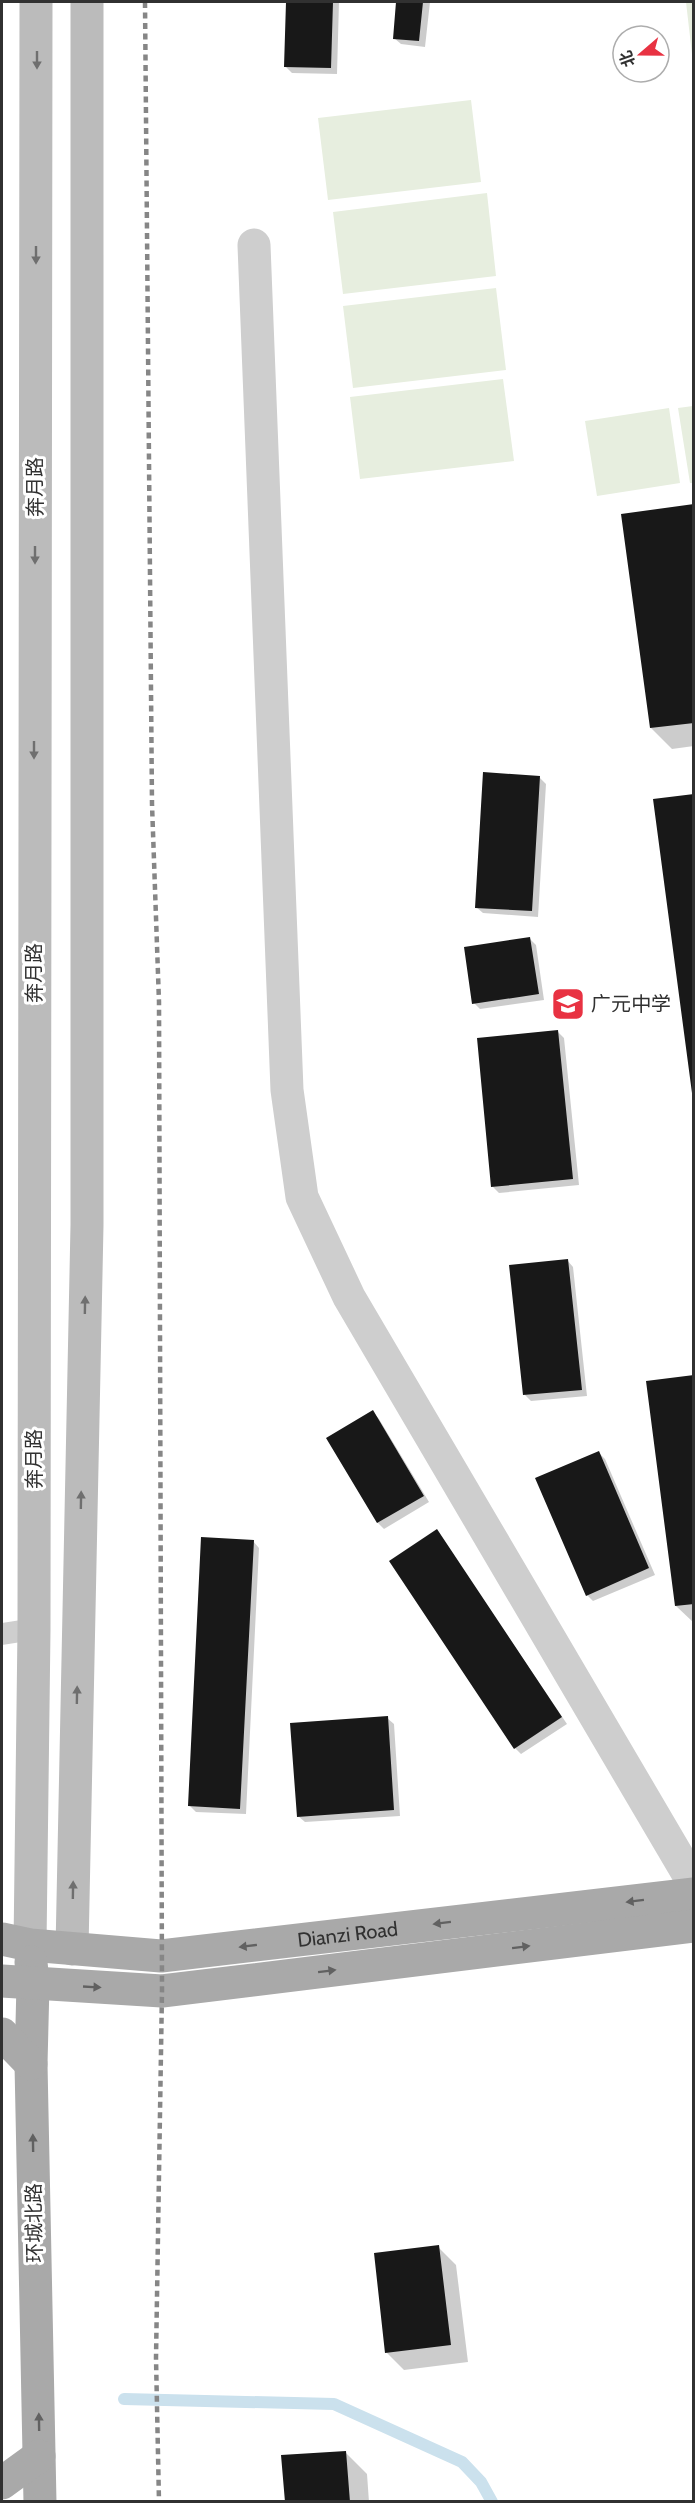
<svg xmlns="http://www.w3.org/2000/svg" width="695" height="2503" font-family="Cabin,'Noto Sans SC',sans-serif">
<rect width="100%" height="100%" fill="#fff"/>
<!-- green -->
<path fill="#e7eedf" d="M686,2H693V63Z
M471,100L481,182L328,200L318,118Z
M487,193L496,276L343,294L333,212Z
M496,288L506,370L353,388L343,306Z
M503,379L514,461L360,479L350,397Z
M693,406V483H690L678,408Z
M669,408L680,483L597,496L585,421Z"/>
<!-- shadow -->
<path fill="#0003" d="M287,2H339L337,74L292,73L286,67Z
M398,2H430L425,47L401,44L394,38Z
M694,506V746L672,749L651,728Z
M539,777L546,784L538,917L483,913L476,907Z
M530,939L536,945L544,1000L480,1009L474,1003Z
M558,1032L564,1038L579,1185L499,1193L493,1187Z
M567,1260L573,1267L587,1396L531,1401L525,1395Z
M694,1376V1623L676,1606Z
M373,1412L379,1419L429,1502L384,1529L378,1523L328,1439Z
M599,1453L605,1459L655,1575L593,1601L587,1595Z
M437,1531L567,1724L521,1754L515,1748Z
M253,1541L259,1548L246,1814L196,1812L190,1806Z
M387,1718L394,1724L400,1816L305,1822L298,1816Z
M438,2247L456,2265L468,2362L404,2370L386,2352Z
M346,2453L367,2474L369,2502H286Z"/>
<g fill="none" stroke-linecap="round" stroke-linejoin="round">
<!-- stream -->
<path stroke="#cbe1ed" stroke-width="12" d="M124,2399L334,2404L462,2462L481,2482L492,2502"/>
</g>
<!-- building -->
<path fill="#181818" d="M286,2H333L331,68L284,67Z
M396,2H423L419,41L393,39Z
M694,504V723L650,728L621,514Z
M483,772L540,776L532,911L475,908Z
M694,794V1093H692L653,799Z
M530,937L539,994L472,1004L464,947Z
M558,1030L573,1179L491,1187L477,1038Z
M568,1259L582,1390L523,1395L509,1265Z
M694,1375V1604L675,1606L646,1381Z
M373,1410L424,1496L377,1523L326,1438Z
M599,1451L649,1568L586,1596L535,1478Z
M437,1529L562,1717L514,1749L389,1561Z
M201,1537L254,1540L240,1809L188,1806Z
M388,1716L394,1810L297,1817L290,1723Z
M439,2245L451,2345L385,2353L374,2253Z
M346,2451L350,2502H285L281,2455Z"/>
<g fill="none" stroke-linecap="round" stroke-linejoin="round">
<!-- lane -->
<path stroke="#cecece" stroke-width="22" d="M2,1634L34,1629"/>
<!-- street -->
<path stroke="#cecece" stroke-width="33" d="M254,245L287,1090L302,1197L349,1297L694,1884"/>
<!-- secondary -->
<path stroke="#bbb" stroke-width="33" d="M30,1945L34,1629L36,2
M72,1949L87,1225V2"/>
<!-- primary -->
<g stroke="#a9a9a9" stroke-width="33">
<path id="s1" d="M2,1939L30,1945L161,1956L694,1894"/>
<path d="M31,1962L33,1984L31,2064L40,2502"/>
<path d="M2,1981L162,1991L694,1926"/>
<path d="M2,2034L31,2064"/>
<path d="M2,2483L39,2456"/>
</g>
<!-- rail -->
<path stroke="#868686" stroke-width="4.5" stroke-dasharray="6 4.5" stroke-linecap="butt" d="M145,2L152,804L159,1002L162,1991L156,2358L159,2502"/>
</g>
<!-- one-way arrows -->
<defs><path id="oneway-solid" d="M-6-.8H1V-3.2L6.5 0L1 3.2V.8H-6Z" transform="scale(1.5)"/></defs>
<g fill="#6f6f6f">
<use href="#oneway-solid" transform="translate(37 60) rotate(90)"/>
<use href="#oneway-solid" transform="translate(36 255) rotate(90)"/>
<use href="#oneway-solid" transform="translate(35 555) rotate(90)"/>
<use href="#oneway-solid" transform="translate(34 750) rotate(90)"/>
<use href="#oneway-solid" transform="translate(85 1305) rotate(-89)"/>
<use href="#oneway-solid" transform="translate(81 1500) rotate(-89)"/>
<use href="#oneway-solid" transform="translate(77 1695) rotate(-89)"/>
<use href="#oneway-solid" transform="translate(73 1890) rotate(-89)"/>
</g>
<g fill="#616161">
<use href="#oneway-solid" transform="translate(635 1901) rotate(173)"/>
<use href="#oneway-solid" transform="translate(442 1923) rotate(173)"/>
<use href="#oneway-solid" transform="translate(248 1946) rotate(173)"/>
<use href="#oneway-solid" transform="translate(521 1947) rotate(-7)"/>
<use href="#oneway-solid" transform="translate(327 1971) rotate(-7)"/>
<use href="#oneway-solid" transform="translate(92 1987) rotate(3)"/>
<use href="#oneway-solid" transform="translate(33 2143) rotate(-91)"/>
<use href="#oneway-solid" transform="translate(39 2422) rotate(-91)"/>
</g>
<!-- icons -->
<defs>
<symbol id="school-square" viewBox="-11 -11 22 22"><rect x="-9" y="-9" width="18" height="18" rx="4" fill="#e83242" stroke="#fff"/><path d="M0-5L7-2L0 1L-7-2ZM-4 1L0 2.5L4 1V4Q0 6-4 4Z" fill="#fff"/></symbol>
</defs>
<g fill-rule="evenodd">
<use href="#school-square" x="549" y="985" width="38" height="38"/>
</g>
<g text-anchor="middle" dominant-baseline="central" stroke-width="6" stroke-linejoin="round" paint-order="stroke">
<!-- street labels -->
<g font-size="20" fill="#313131" stroke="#fff">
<text transform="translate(35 487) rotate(-90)">奔月路</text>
<text transform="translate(34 973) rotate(-90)">奔月路</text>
<text transform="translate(34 1459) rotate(-90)">奔月路</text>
<text stroke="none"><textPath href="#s1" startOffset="348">Dianzi Road</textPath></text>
<text transform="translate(34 2223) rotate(-91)">环城北路</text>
</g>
<!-- poi labels -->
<g font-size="20" fill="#313131" stroke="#fff" text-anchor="start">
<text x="591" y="1004">广元中学</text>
</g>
</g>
<!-- border -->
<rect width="695" height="2503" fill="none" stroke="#313131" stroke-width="6"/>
<!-- north arrow -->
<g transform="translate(641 54) rotate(250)"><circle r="28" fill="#ffffff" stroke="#adadad" stroke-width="1.5"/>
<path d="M0-4.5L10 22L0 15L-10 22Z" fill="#e83242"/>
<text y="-9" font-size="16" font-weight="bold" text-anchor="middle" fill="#313131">北</text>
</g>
</svg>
